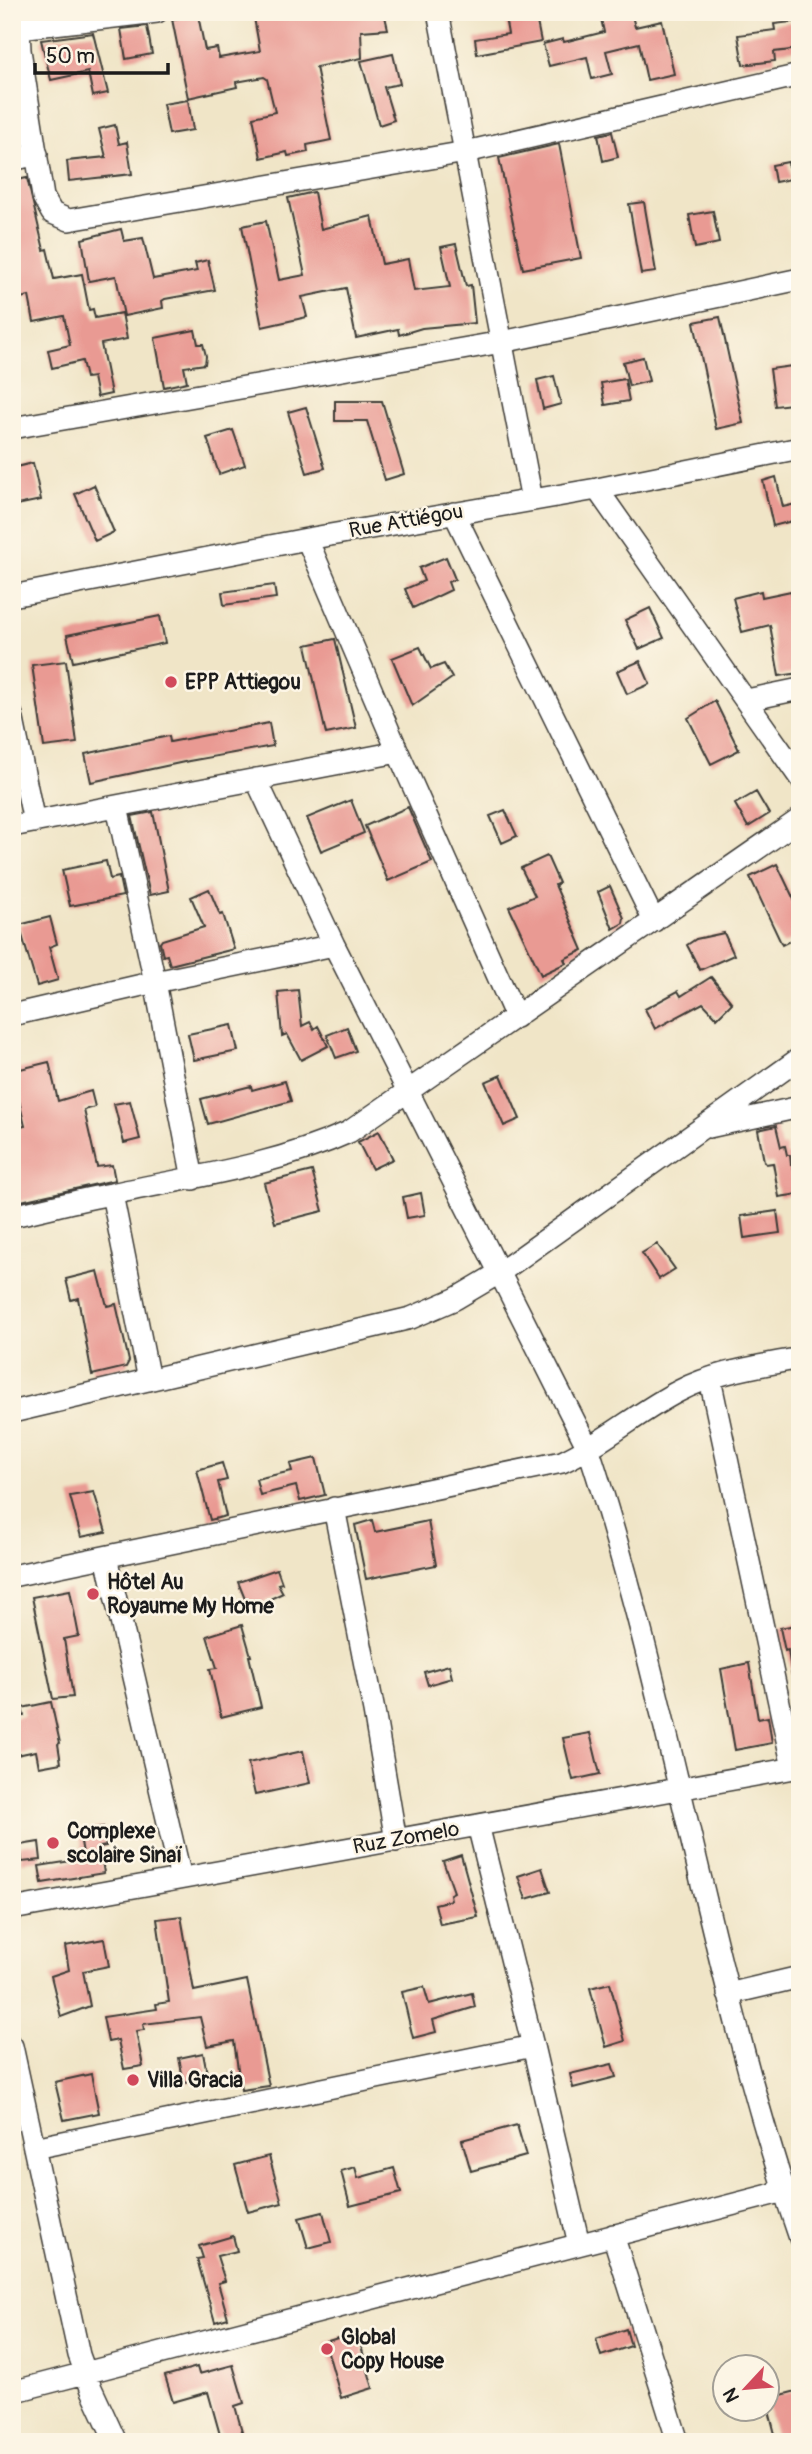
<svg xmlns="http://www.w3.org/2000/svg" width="812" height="2454" font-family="Pangolin,sans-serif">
<rect width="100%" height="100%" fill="#fcf5e5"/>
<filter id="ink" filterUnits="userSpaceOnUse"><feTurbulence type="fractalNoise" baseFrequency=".0143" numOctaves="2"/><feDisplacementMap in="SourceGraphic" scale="14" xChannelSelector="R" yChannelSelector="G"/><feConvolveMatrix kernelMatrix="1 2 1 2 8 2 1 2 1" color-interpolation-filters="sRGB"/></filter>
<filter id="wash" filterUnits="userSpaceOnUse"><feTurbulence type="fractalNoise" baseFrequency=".00686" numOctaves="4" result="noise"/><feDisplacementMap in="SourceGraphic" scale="28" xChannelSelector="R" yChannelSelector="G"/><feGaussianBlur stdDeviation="1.57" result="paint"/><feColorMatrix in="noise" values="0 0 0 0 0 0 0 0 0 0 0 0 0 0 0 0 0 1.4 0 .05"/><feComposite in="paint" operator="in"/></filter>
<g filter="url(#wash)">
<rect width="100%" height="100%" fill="#f0e5c7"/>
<g id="blocks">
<!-- building -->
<path fill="#e99a93" d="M253,12H384L388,29L361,31L362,58L316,67L331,140L307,145L308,152L288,156L287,152L261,158L253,117L275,112L267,79L264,77L236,82L237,87L188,98L172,19L198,15L205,50L217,48L219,58L260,51Z
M504,12H535L541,42L477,54L475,39L508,34Z
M631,12L635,27L662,21L674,74L647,80L639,43L606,51L612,74L592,79L587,57L549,66L543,44L563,39L564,42L604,32L601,19Z
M800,21V49L774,52L775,61L743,65L738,35L775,30L774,24Z
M147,26L152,54L126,59L121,29Z
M93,33L108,93L93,96L88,72L51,80L41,40Z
M393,54L400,84L384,87L394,120L379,125L361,61Z
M188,100L193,130L169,134L163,104Z
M115,125L119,144L127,142L132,174L69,181L67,161L106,157L99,129Z
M612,132L618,157L603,161L598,135Z
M559,144L581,258L523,269L499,158Z
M788,162L791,179L775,182L772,165Z
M27,178L44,250L47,249L54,279L82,274L89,310L93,309L95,318L122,313L127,339L101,344L111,394L97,397L93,377L86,378L82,361L52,368L48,350L70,345L64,316L34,322L29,296L12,300V256L19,254L12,223V181Z
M314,192L321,229L372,216L382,264L408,259L414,291L450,287L441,247L456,244L466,286L471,285L475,323L422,328L399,335L398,329L356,338L346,288L302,297L307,317L262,327L242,226L266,221L279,280L305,275L288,198Z
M644,202L656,272L641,274L629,204Z
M713,211L719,243L695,248L689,215Z
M121,229L124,241L143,238L153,279L197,271L195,263L208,260L215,290L165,299L162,301L163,308L124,316L116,276L89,281L82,239Z
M720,317L743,423L716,429L694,322Z
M195,330L198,344H203L206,356L205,364L184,367L187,382L164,387L155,338Z
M643,357L649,381L629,386L623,362Z
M800,365V403L775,406L770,369Z
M554,376L561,404L543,409L537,380Z
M625,379L629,401L605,405L601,383Z
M335,401H382L404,474L385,480L367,421H335Z
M306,407L325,468L307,473L288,412Z
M233,430L245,465L219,474L207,438Z
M33,463L41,500L12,506V468Z
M776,477L783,507L800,503V519L773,526L763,481Z
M94,485L114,532L95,541L75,494Z
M446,557L455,579L448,582L451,590L413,608L405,589L424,581L419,568Z
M274,585L276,598L224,605L222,592Z
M761,591L762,597L791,591L800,637V673L779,676L770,625L742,632L733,598Z
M650,608L664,638L639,649L625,620Z
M160,616L165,643L73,662L67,635Z
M335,639L356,728L326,734L306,645Z
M420,647L431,669L444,664L452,678L412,706L392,658Z
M66,661L77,743L44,747L32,665Z
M640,661L650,684L627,694L617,671Z
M715,701L739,750L711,764L688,718Z
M269,723L273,746L189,761L91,782L85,754L169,736L170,742Z
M756,792L769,814L748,827L735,804Z
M351,800L364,833L321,851L307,818Z
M408,807L432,862L388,881L365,826Z
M505,810L517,836L502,843L490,816Z
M153,812L169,891L150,895L132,816Z
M547,856L559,883L555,885L583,950L564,959L566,963L541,975L509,907L535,896L521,868Z
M106,861L110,879L119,877L123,896L70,906L62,870Z
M777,864L800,912V936L782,945L750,877Z
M610,886L624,918L623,923L613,929L598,892Z
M209,889L220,915L223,914L234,949L170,965L167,955L163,956L160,943L162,940L204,927L191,897Z
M50,917L57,944L49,947L58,980L37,986L19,925Z
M724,933L734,955L700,970L687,945L696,939Z
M711,977L732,1003L717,1018L703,1003L655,1029L645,1009L678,991L681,996Z
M298,990L302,1026L310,1022L314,1029L318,1026L328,1046L301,1060L287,1034L282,1036L278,992Z
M232,1025L238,1051L194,1060L188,1034Z
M347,1027L356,1051L336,1058L327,1035Z
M49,1062L58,1101L91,1091L95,1107L84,1110L97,1167L112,1165L115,1180L12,1203V1129L25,1126L12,1071Z
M501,1075L520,1119L504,1126L485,1082Z
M285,1081L291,1101L208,1124L201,1099L251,1086L252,1090Z
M130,1101L140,1139L124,1143L114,1104Z
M776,1126L781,1147L785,1146L787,1155H790L791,1165H793L799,1194L779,1197L773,1163L766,1164L764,1161L758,1130Z
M379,1131L393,1159L372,1169L358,1142Z
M312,1171L323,1211L275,1223L264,1183Z
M421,1193L425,1215L407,1218L403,1197Z
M777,1211L780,1233L744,1238L741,1216Z
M657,1244L675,1269L659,1279L642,1253Z
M98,1271L107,1306L116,1304L129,1361L126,1367L92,1375L78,1298L71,1300L66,1279Z
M316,1458L325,1495L300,1501L296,1486L260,1495L256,1479L292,1471L290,1464Z
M222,1463L227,1480L218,1482L226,1516L210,1520L197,1470Z
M94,1492L106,1532L81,1537L70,1496Z
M372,1520L375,1532L428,1521L436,1565L366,1579L355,1525Z
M277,1569L282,1583L278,1584L283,1593L249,1609L238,1582Z
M70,1590L79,1636L64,1639L73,1697L53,1699L32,1597Z
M800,1624V1676H792L788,1650L785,1651L780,1628Z
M242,1625L251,1656H249L261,1707L221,1717L210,1669L217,1668L207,1636Z
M749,1663L758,1719L768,1717L772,1743L735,1750L721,1669Z
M449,1665L452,1678L428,1685L424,1672Z
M51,1702L60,1743L58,1744L61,1763L39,1767L36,1751L12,1756V1718L24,1716L22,1708Z
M590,1733L600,1774L573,1780L563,1738Z
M303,1751L310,1783L255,1795L248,1763Z
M103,1827L106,1846L100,1847L104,1873L42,1883L39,1866L84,1859L79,1831Z
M39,1842L41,1860L22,1862L20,1845Z
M461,1855L478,1917L440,1924L435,1904L451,1900L450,1894L454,1892L443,1861Z
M542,1868L550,1892L526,1899L518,1876Z
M181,1916L194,1991L247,1980L269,2086L241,2090L234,2041L207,2046L200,2017L143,2024L144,2030L136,2031L143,2066L124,2069L118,2040L108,2042L103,2017L157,2009L156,2004L169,2002L157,1919Z
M104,1939L109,1966L83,1971L90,2006L61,2017L51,1976L69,1970L65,1946Z
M610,1983L625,2041L606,2047L590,1988Z
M424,1987L429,2004L472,1993L475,2007L433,2020L436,2032L413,2038L402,1992Z
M203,2053L208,2079L184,2083L179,2058Z
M612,2064L616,2077L573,2088L570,2074Z
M91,2074L99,2113L64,2120L55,2082Z
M517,2125L526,2156L471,2171L462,2140Z
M269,2156L282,2203L248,2212L235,2165Z
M355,2167L358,2178L394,2168L401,2193L350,2206L341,2171Z
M323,2212L331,2242L308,2248L299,2218Z
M233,2236L237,2251L217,2256L225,2281L218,2283L228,2318L215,2322L197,2259L203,2258L199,2246Z
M626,2329L631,2346L601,2356L596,2339Z
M357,2332L373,2388L341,2398L325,2342Z
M233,2365L244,2403L235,2406L245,2442H222L208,2392L173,2402L165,2376L197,2367L199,2374Z
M800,2390V2442H777L766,2399Z"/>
</g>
</g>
<g filter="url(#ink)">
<use href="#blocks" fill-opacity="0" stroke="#3c3a36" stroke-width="2"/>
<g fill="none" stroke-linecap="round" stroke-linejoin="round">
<defs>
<path id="street" d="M25,12L19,28L20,50L43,197L52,213L69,220L466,152L800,75
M438,12L532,500
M12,26L19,28L157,12
M12,160L37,154
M12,428L502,342L800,279
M597,489L800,778
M454,513L654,921
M307,539L398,752L516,1017
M12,596L307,539L597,489L800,448
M747,700L800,689
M12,715L34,822
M256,779L334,945L589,1450C673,1708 711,1981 800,2238
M117,807L155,982L193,1179
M12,826L398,752
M12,1015L155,982L334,945
M709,1127L800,1107
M112,1194L149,1380
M12,1216C45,1209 78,1200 111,1194C192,1177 274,1166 349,1132L800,819
M710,1379L793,1768
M12,1412L411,1318L455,1299L499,1273L800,1058
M334,1508L374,1711L396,1841
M106,1557L181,1878
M12,1576L562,1462C604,1443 638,1412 679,1391C715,1372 760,1366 800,1358
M478,1825L533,2046L579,2244
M12,1909L800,1767
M728,1994L800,1977
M12,2046L79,2355L91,2388L116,2442
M34,2148L533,2046
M613,2235L678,2442
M12,2392L800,2187"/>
</defs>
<!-- street casing -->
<use href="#street" stroke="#3c3a36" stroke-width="24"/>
<!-- street -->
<use href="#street" stroke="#fff" stroke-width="21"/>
</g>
</g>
<!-- markers -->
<g fill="#d1495b" stroke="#fcf5e5" stroke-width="2.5">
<circle cx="171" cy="682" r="7"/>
<circle cx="93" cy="1594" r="7"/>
<circle cx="53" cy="1843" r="7"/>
<circle cx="133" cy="2080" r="7"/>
<circle cx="327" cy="2349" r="7"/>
</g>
<g text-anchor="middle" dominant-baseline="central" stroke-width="5" stroke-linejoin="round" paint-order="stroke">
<!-- street labels -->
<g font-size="21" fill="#1c1c1c" stroke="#fcf5e5">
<text transform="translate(406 521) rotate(-10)">Rue Attiégou</text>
<text transform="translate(406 1838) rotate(-10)">Ruz Zomelo</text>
</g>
<!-- poi labels -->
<g font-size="21" font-weight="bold" fill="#1c1c1c" stroke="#fcf5e5" text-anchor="start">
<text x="185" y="682">EPP Attiegou</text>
<text x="107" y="1582">Hôtel Au<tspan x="107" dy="24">Royaume My Home</tspan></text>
<text x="67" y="1831">Complexe<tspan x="67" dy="24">scolaire Sinaï</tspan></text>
<text x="147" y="2080">Villa Gracia</text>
<text x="341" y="2337">Global<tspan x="341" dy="24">Copy House</tspan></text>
</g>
</g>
<!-- margin -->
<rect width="812" height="2454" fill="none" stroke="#fcf5e5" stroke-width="42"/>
<!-- north arrow -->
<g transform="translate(746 2388) rotate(244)"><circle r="33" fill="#fcf5e5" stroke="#a29e95" stroke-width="2"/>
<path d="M0-5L12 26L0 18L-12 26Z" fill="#d1495b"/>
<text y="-10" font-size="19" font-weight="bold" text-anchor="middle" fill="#1c1c1c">N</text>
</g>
<!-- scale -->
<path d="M35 63v10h133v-10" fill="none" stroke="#1c1c1c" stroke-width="3.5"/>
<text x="46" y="63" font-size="21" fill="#1c1c1c" stroke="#fcf5e5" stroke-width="5" paint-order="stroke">50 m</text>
</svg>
